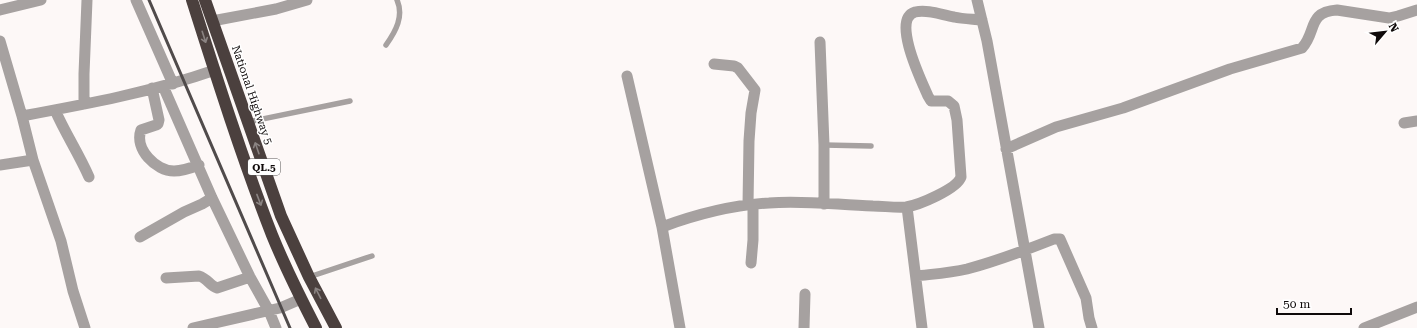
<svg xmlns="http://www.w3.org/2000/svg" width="1417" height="328" font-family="'Roboto Serif',serif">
<rect width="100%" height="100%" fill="#fdf8f7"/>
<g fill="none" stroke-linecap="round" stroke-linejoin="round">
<!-- lane -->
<path stroke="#a6a1a0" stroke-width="5.5" d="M386,45C396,31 404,16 397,0
M248,122L350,101
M824,145L871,146
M309,277L372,256"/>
<!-- street -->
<path stroke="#a6a1a0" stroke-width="11" d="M136,0L173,84
M977,0L987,41L1039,328
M0,10L41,0
M212,21L276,9L307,0
M0,41L22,116L33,160L61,241L73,291L85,328
M820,42L824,145V204
M714,64L734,66L738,68L755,90L751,113L749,141L748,205
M627,76L662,227L680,328
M163,86L212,198L250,277L269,311L276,328
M152,88L159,120L158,124L156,125L141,130C134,149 156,171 174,171C182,171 191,168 199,165
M84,104V74L87,0
M55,110C65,133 79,154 89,177
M22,116C87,104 152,92 215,70
M1404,123L1417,121
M1006,149L1056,127L1123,108L1230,69L1302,48C1317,32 1307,12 1337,10L1389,18L1398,16L1417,10
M0,165L33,160
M907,207L922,328
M662,227C697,214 732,205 769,203C803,200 838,205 873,206C883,206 896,208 906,207C919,205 957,189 961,177L957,120L954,106L948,101H931L928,96C922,82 891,19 915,12C928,9 942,15 954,17C963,19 973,19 982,20
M140,237L184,212L202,204L212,198
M751,263L753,240V205
M916,276C933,274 950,273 967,269C997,261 1026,250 1054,239H1060L1086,298L1089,318L1092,328
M166,278L199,276C207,278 210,286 217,288L250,277
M193,328L280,308L301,299
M804,328L805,294
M1364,328L1417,307"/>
<!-- highway -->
<path stroke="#4b403e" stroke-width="12" d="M192,0C217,79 242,158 272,235C285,267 300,297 316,328
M205,0L281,216L309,277L336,328"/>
<!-- rail -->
<path stroke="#504b4b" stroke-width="3" d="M149,0L290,328"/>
</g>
<!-- one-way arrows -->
<defs><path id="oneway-shaft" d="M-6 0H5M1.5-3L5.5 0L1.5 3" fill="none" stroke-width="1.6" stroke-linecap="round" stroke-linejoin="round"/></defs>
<g stroke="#8a8382">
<use href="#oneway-shaft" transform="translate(204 37) rotate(72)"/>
<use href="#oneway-shaft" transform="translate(257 148) rotate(-109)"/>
<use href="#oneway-shaft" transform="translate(259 200) rotate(69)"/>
<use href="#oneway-shaft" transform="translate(318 293) rotate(-117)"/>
</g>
<g text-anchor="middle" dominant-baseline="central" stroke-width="3" stroke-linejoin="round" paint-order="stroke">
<!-- shield labels -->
<rect fill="#fff" stroke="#575454" stroke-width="1" x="248" y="159" width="32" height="16" rx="3"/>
<g font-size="10" font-weight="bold" fill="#0f0a0a">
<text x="264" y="167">QL.5</text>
</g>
<!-- street labels -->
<g font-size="11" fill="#0f0a0a" stroke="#fff">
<text transform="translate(252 95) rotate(71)">National Highway 5</text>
</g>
</g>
<!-- north arrow -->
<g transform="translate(1385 32) rotate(62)" stroke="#ffffff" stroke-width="3" paint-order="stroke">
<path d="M0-3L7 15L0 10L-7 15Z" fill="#0f0a0a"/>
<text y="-6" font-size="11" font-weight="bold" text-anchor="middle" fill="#0f0a0a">N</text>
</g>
<!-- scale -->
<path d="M1277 308v6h74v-6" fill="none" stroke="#0f0a0a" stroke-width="2"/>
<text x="1283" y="308" font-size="12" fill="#0f0a0a" stroke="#ffffff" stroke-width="3" paint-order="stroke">50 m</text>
</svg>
